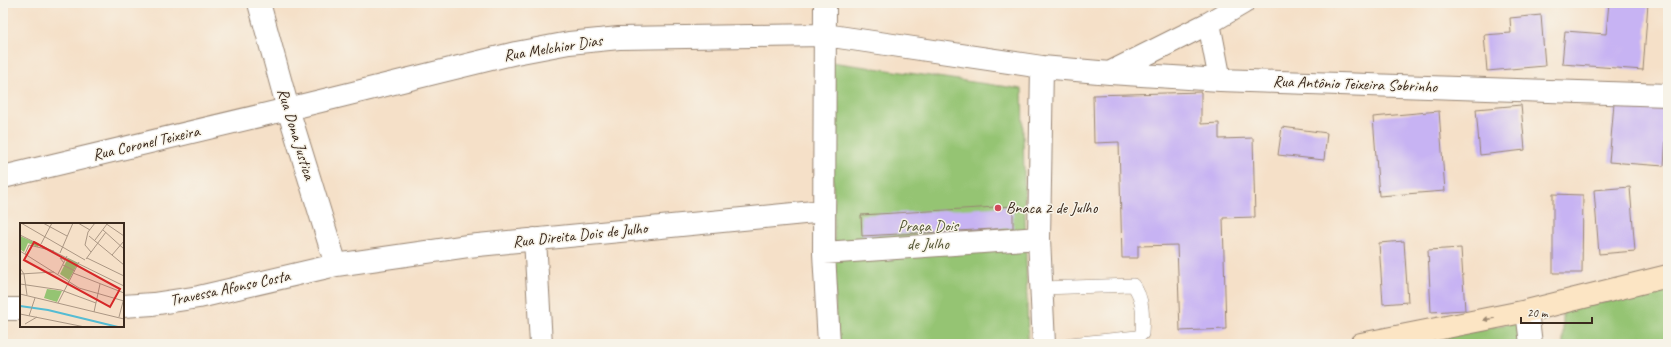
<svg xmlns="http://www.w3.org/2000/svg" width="1671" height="347" font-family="Caveat,sans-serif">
<rect width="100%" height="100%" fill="#f7f3e8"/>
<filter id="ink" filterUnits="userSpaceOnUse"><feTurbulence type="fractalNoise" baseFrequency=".025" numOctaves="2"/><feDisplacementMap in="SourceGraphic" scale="8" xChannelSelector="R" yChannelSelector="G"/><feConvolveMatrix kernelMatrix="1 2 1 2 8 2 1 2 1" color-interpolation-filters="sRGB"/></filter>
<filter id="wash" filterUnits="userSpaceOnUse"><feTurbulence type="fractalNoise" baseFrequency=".012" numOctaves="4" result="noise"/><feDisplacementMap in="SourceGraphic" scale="16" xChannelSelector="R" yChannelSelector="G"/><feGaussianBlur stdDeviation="0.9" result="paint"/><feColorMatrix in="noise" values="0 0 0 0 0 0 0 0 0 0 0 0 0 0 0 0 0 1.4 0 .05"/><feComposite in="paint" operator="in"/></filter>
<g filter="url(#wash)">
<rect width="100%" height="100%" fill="#f5e0c8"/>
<!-- green -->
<path fill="#95c473" stroke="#687748" d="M831,62L1022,89L1028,344H836Z
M1668,290V344H1563V310Z
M1517,322L1520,344H1406Z"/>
<g id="blocks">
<!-- building -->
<path fill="#c7b3f3" d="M1609,3H1648L1643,70L1562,64L1565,31L1606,34Z
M1541,15L1545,66L1487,71L1484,35L1511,33L1510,18Z
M1201,92V124L1219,123V139L1253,138L1255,217L1223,218L1226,329L1180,331L1177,245L1138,246V258H1122L1119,142L1094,143L1093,95Z
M1614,103L1668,106L1664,166L1609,162Z
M1521,105L1525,150L1480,155L1476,109Z
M1439,111L1445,191L1379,196L1373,117Z
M1282,127L1327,133L1324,160L1278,155Z
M1630,187L1635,251L1599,254L1594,190Z
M1553,194L1583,195L1582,273H1553Z
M1013,206V228L862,236L861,215Z
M1404,241L1408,302L1383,304L1379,243Z
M1461,248L1465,310L1431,312L1428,250Z"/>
</g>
</g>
<g filter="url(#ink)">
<use href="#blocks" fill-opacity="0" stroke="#988573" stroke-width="1"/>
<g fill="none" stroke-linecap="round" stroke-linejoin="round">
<defs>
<path id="lane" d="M1042,288L1133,285C1144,298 1143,318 1142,334L1137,337L1071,344"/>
<path id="street" d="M259,3L288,109L336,265
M825,3L824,253L829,344
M1209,23L1220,80
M1042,67L1039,238L1044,344
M1111,72L1209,23L1243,3
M3,177L288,109L516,53L569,43L619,38L825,35L1042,67L1110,73L1220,80L1668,95
M535,239L541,344
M824,253L1039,238
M123,306L153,304L199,297L336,265L468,246L824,211
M3,309H21
M1527,311L1531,344"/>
<path id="secondary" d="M1361,344L1527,311L1668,276"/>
</defs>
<!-- lane casing -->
<use href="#lane" stroke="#988573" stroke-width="14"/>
<!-- street casing -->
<use href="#street" stroke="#988573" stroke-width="24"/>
<!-- secondary casing -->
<use href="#secondary" stroke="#988573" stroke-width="24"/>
<!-- lane -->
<use href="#lane" stroke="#fff" stroke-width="13"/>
<!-- street -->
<use href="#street" stroke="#fff" stroke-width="22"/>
<!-- secondary -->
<use href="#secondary" stroke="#fce5c4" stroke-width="22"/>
</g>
<!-- one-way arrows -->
<defs><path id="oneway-solid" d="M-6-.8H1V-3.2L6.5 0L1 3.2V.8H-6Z"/></defs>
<use fill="#9c8871" href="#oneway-solid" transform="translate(1489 319) rotate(169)"/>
</g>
<!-- markers -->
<circle fill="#d1495b" stroke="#f7f3e8" stroke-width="1.5" cx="998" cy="208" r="4"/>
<g text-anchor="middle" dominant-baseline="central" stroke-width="3" stroke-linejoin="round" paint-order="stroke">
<!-- street labels -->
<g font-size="16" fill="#3b2a1e" stroke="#f7f3e8">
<text transform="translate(553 48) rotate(-9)">Rua Melchior Dias</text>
<text transform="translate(1355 84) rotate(2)">Rua Antônio Teixeira Sobrinho</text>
<text transform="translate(296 134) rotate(73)">Rua Dona Justica</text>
<text transform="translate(146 143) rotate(-13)">Rua Coronel Teixeira</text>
<text transform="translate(580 235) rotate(-6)">Rua Direita Dois de Julho</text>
<text transform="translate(230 288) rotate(-12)">Travessa Afonso Costa</text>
</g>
<!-- poi labels -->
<g font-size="16" fill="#3b2a1e" stroke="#f7f3e8" text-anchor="start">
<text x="1006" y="208">Bnaca 2 de Julho</text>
</g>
<!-- park labels -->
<g font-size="16" fill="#565838" stroke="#f7f3e8">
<text x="928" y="226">Praça Dois<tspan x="928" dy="18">de Julho</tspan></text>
</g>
</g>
<!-- overview -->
<g transform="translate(20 223)">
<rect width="104" height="104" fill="#f5e0c8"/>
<path d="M0,13L19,21L18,24L8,20L4,29L0,26ZM48,35L58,40L49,57L40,51ZM27,66L42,68L37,79L24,75Z" fill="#95c473"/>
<path fill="none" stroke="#55bcd3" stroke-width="2" d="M0,83L28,87L98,104"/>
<path fill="none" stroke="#ab9784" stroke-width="1" d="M1,0L65,37M23,0L47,13M58,0L70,7M85,0L104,13M83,7L104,26M0,12L104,63M69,13L104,42M75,17L87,1M21,21L32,0M0,28L59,65L104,78M71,29L65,22L68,9L75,0M40,30L53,0M5,31L9,22L34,28M92,32L104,18M67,35L104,53M66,36L86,9M44,40L40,35L46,37M43,42L55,48M0,45L4,51L7,72M53,50L104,70M0,51L34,49M38,51L47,33M0,61L41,67L76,80M0,71L104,96M38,80L59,39M74,89L80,61M0,91L65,104M9,93L15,75M99,94L104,75M5,101L17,94"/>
<path fill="#d62828" fill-opacity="0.15" stroke="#d62828" stroke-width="2" d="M14,19L100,66L90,84L4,37Z"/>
<rect width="104" height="104" fill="none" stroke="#3b2a1e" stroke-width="2"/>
</g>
<!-- margin -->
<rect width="1671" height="347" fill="none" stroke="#f7f3e8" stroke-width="16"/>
<!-- scale -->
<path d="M1521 317v6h71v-6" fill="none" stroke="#3b2a1e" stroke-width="2"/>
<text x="1527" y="317" font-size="12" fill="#3b2a1e" stroke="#f7f3e8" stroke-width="3" paint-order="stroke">20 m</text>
</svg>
